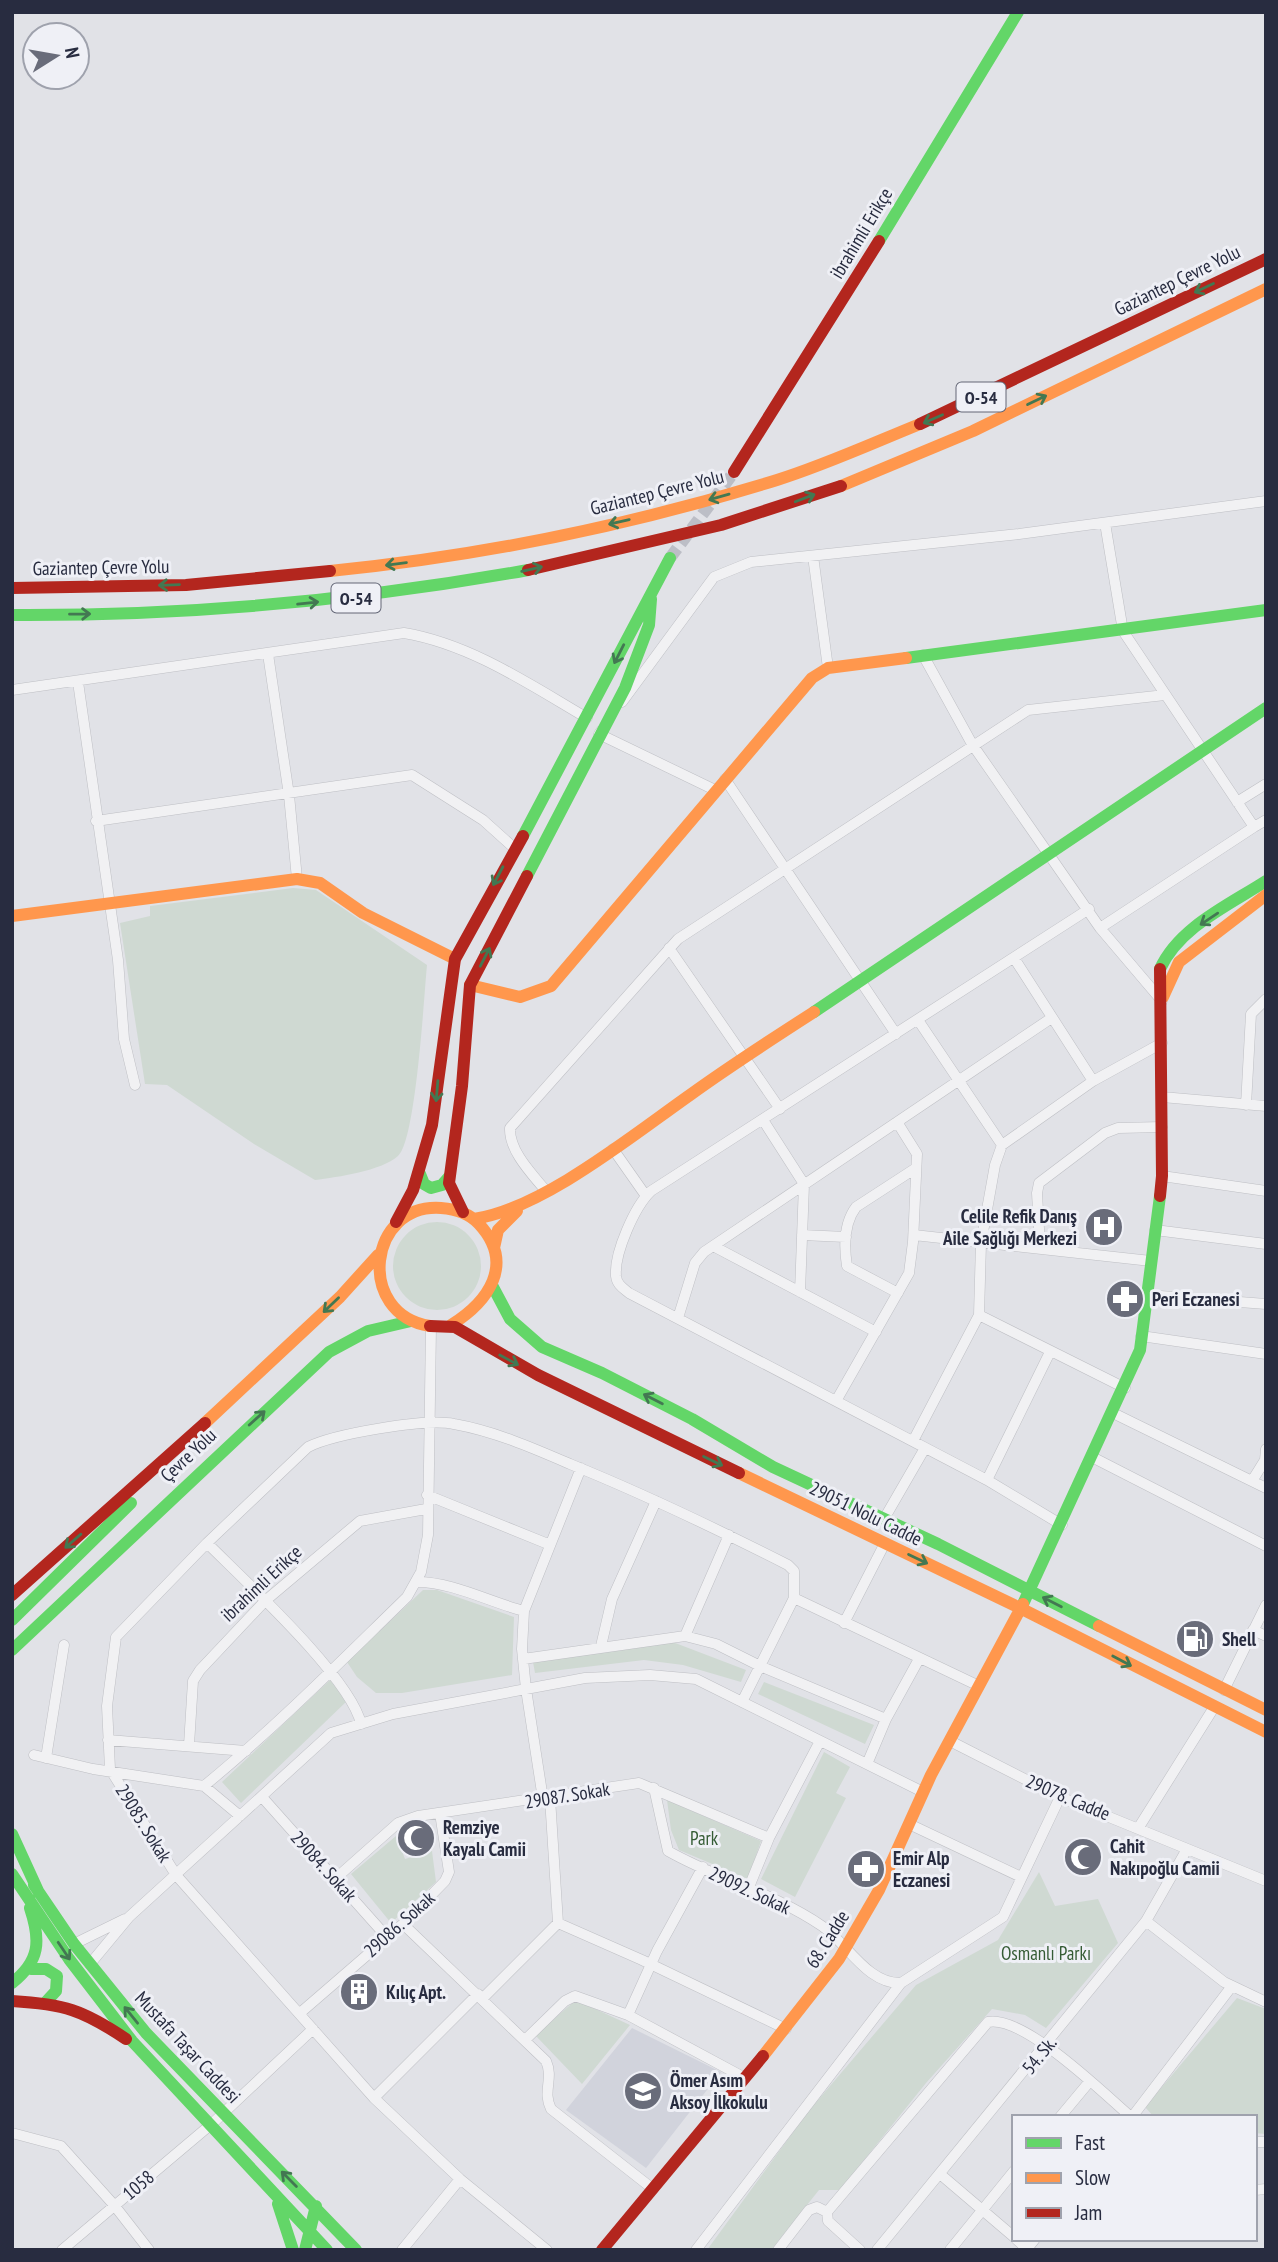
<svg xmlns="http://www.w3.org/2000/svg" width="1278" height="2262" font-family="'PT Sans Narrow',sans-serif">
<rect width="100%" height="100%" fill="#e1e2e7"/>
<!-- built -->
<path fill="#d1d3dc" d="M632,2028L721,2072L646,2168L566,2110Z"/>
<!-- green -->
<path fill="#cfd9d2" d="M293,888L316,890L427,965C424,995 416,1141 398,1156C381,1171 338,1177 315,1180L254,1144L167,1085L145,1084L120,923L150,916V906Z
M393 1266a44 44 0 1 1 88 0a44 44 0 1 1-88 0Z
M423,1590H437L514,1617L512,1675L402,1693H376L357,1677L347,1662Z
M670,1641L746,1670L741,1682L683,1665L644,1660L535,1673L533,1662Z
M330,1680L347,1701L241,1803L222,1782Z
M764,1682L874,1725L865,1744L758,1694Z
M824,1752L850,1767L836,1793L846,1798L795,1897L761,1879Z
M667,1800L761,1841L748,1879L679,1850L671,1830Z
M396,1836L405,1859L432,1851L436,1882L391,1923L351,1874Z
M1039,1872L1055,1906L1098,1899L1118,1943L1046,2028L1025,2015L992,2009L926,2083L840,2190H819L771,2250H707L807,2113L916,1985L998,1940Z
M1237,1998L1266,2009L1265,2134L1255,2133V2117H1154L1145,2107Z
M576,2000L630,2025L582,2084L535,2035Z"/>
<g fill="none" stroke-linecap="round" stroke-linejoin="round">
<!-- secondary-tunnel -->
<path stroke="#bcbec6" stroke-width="12" stroke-dasharray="12 6" stroke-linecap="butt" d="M670,558L734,472"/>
<defs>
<path id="street" d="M813,556L828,668
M268,654L289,795L297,879
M923,655L972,744L1100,928L1162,1001
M78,682L118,960L124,1039L135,1085
M12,690L404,633C470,644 529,684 587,718
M622,702L714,577L751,562L1019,534L1266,501
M601,731L599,734L715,790
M725,779L896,1034
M1237,802L1266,784
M96,821L412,775L483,820L513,847
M1254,827L1266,820
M1100,928L1254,827L1123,631L1105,523
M669,948L780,1109
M1014,958L1093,1081
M918,1020L1002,1145
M1162,1097L1266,1106
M1246,1105L1251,1014L1266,999
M763,1120L804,1184L800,1292
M613,1149L646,1196
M1162,1176L1266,1191
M546,1191C532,1174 509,1151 510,1128L678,939L1028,710L1165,695
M1155,1230L1266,1244
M802,1235L846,1237
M914,1235L1151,1261
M713,1246L876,1332
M1040,1247L1037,1193L1039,1183L1105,1133L1118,1128L1162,1127
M898,1293L847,1266C844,1247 844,1223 856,1207L916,1168
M1147,1295L1266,1304
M979,1315L1125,1388
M678,1318L695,1263L704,1252L1050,1019
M1141,1336L1266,1354
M836,1401L909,1273L913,1242L917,1154L897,1122
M1113,1413L1266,1488
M913,1441L979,1315L981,1243L995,1165L1002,1145L1093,1081L1162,1043
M1092,1457L1266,1546
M987,1480L1050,1352
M1252,1481L1265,1460L1266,1449
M427,1495L548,1544
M884,1519L925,1448
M1062,1525L987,1480L629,1293C623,1288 617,1285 616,1276C614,1253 635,1206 651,1191L1089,909
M207,1543C244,1580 351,1678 361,1724
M417,1582C453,1582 489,1602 524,1611
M844,1623L885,1543
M1253,1630L1266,1636
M685,1636L729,1535
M601,1646L612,1599L656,1501
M523,1659L685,1636L716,1644L760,1666L886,1719
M1224,1690L1266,1605
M742,1702L794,1598L979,1686
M108,1740L246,1751
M950,1741L1060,1797L1266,1881
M189,1745L193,1681L200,1670L265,1601L360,1521L426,1509
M34,1755L93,1769L204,1786L240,1816
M46,1758L64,1645
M867,1764L886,1719L919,1659
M204,1786C276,1727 341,1661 407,1597L421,1572L428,1535L431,1326
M654,1788L668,1851C717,1879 774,1893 822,1926C847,1943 867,1984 901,1983L1003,1917L1060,1797
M262,1797L386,1936
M550,1798L558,1923L642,1960L786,2029
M543,1799L526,1689L522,1649L524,1611L581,1468
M909,1824L1021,1877
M1139,1827L1213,1709
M335,1879L398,1823L418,1816L639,1783L769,1838
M749,1887L769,1838L820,1741
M1146,1921L1224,1982L1266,2002
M403,1924L546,2061C554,2079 542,2091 551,2109L653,2189
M74,1944L125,1919
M90,1964L129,1917L331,1733L393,1714L585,1678L650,1675L696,1679L923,1792
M483,1998L558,1923
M300,2013L403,1924L445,1881L449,1872L440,1813
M628,2015L657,1951L703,1867
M525,2040L565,2001L575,1996L628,2015L745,2078
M374,2098L478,1994
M1060,2117L1090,2081
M1132,2117L1232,1986
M12,2133L61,2146L114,2205L149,2250
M1255,2142H1266
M940,2174L1014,2237
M1255,2190L1266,2189
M1016,2239L1028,2250
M1027,2249L1035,2239
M62,2250L215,2121L313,2029
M402,2250L460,2179
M547,2250L460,2179L374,2098L176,1875L110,1769L107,1706L116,1637L207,1543L308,1447C334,1434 425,1418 454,1424C494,1431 533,1448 570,1464C644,1494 717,1529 788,1565L794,1571V1598
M696,2250L901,1983
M778,2250L809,2210L817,2207L827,2212
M860,2250L828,2221L827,2212L988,2022C1024,2015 1103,2093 1131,2117
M877,2250L1146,1921L1187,1849
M950,2250L1014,2171"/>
</defs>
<!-- street casing -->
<use href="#street" stroke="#bebfc4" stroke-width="11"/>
<!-- street -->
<use href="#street" stroke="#f1f1f3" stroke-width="10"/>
<!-- fast -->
<path stroke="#63d668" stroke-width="12" d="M879,241L1018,12
M12,615C186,616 356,601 528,570
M906,658L1266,610
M523,836L670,558
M527,876L625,688L649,625L651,599
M1160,969C1179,927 1229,905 1266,881
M814,1012L1266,708
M420,1174L424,1184L431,1188L442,1185L449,1177
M493,1287L510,1319L542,1347L602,1373L692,1419L773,1467L938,1544L1099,1626
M1023,1604L1140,1350L1160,1196
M12,1620L131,1503
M12,1650L329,1352L368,1331L411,1321
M12,1834L39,1893
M12,1874L69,1959L132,2041L327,2250
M34,1885L74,1944L146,2033L356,2250
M31,1969H46L57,1976L56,1991L45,2003
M12,1983C40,1961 41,1941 30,1908
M278,2204L293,2250
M305,2250L316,2206"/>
<!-- slow -->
<path stroke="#ff974d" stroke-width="12" d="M841,486L973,431L1266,289
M330,571C481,556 632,525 777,480C825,465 873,443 920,424
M12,916L297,879L320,883L363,913L455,959
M470,985L520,997L551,986L812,678L828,668L906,658
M1163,997L1179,962L1266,895
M474,1219C542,1209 633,1135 690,1095C730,1066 772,1039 814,1012
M494,1248L498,1230L517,1211
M430,1326C355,1314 368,1203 441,1208C456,1209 469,1213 479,1224C516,1264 488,1302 451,1325
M205,1423L340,1297L378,1255
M739,1473L1018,1607L1266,1732
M1099,1626L1266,1710
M763,2056L839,1959L879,1890L931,1775L1023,1604"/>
<!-- jam -->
<path stroke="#b3261e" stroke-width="12" d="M920,424L1266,259
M734,472L879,241
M528,570L721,525L841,486
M12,588L186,585L330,571
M1160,1196L1162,1176L1160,969
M463,1212L449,1183L462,1086L470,985L527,876
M396,1222L413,1190L432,1125L455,959L523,836
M430,1326L455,1327L538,1375L739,1473
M12,1595L205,1423
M12,2001C64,2004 83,2010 126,2039
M602,2250L763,2056"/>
</g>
<!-- one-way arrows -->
<defs><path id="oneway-shaft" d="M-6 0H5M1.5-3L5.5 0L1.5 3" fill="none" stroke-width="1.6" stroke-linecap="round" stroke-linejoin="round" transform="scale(1.75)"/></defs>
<g stroke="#437852">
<use href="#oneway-shaft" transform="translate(1204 288) rotate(155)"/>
<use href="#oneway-shaft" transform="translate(1037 400) rotate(-26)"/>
<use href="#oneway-shaft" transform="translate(933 419) rotate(156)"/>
<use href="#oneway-shaft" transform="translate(719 497) rotate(164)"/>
<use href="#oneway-shaft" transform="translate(805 498) rotate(-21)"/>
<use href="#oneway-shaft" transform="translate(619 522) rotate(167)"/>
<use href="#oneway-shaft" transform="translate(396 564) rotate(173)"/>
<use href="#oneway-shaft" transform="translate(532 569) rotate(-13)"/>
<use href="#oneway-shaft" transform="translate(169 585) rotate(178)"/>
<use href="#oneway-shaft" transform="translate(308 603) rotate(-6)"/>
<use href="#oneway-shaft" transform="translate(80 614) rotate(-1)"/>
<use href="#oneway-shaft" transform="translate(619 654) rotate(117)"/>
<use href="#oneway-shaft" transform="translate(498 876) rotate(118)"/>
<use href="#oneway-shaft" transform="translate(1209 919) rotate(146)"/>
<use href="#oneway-shaft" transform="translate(485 957) rotate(-63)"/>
<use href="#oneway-shaft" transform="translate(437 1091) rotate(95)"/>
<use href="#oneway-shaft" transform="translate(331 1305) rotate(136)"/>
<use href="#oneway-shaft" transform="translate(509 1360) rotate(28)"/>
<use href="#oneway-shaft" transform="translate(653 1399) rotate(-153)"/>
<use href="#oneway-shaft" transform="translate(257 1418) rotate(-42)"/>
<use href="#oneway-shaft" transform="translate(713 1461) rotate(26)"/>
<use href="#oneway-shaft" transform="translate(73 1541) rotate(139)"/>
<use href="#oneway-shaft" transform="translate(918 1559) rotate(26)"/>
<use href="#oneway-shaft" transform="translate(1052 1602) rotate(-153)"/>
<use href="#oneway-shaft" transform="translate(1122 1661) rotate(28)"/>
<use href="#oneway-shaft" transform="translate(64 1951) rotate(56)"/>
<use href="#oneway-shaft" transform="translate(131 2015) rotate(-129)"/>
<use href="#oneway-shaft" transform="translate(289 2179) rotate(-135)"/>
</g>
<!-- icons -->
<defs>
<symbol id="hospital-disc" viewBox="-11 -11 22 22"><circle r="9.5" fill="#696c7a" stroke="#eff0f6"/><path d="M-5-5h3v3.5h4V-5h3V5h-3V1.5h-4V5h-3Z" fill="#fff"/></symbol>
<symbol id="pharmacy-disc" viewBox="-11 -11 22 22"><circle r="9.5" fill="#696c7a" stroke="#eff0f6"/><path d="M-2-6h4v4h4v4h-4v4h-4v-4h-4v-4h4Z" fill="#fff"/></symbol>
<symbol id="fuel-disc" viewBox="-11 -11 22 22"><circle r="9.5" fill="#696c7a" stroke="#eff0f6"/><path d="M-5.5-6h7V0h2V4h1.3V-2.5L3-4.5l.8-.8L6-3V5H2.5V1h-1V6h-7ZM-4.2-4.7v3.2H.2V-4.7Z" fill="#fff"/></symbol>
<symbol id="mosque-disc" viewBox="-11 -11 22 22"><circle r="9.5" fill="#696c7a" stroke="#eff0f6"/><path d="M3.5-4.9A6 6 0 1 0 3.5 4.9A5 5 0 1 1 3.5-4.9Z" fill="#fff"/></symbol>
<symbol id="building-disc" viewBox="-11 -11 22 22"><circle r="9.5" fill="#696c7a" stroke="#eff0f6"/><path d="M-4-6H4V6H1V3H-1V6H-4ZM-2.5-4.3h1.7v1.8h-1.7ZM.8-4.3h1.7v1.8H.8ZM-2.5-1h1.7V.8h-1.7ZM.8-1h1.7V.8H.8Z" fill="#fff"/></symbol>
<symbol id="school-disc" viewBox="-11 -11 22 22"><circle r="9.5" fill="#696c7a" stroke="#eff0f6"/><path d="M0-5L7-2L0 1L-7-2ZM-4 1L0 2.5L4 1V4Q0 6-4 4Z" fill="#fff"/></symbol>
</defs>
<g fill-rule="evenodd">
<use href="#hospital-disc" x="1082" y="1205" width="44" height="44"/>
<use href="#pharmacy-disc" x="1103" y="1277" width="44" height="44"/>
<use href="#fuel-disc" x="1173" y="1617" width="44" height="44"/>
<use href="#mosque-disc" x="394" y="1816" width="44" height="44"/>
<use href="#mosque-disc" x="1061" y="1835" width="44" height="44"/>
<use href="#pharmacy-disc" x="844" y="1847" width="44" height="44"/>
<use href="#building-disc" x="337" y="1970" width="44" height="44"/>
<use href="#school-disc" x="621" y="2069" width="44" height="44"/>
</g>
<g text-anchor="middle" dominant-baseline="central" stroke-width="6" stroke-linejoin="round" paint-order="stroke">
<!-- shield labels -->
<g fill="#eff0f6" stroke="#646777" stroke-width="2">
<rect x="956.5" y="382.5" width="49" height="29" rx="5"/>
<rect x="331.5" y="583.5" width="49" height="29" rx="5"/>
</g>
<g font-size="18" font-weight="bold" fill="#282c40">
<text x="981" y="397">O-54</text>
<text x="356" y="598">O-54</text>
</g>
<!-- street labels -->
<g font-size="19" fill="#282c40" stroke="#eff0f6">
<text transform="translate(861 233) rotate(-59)">ibrahimli Erikçe</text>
<text transform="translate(1177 280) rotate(-26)">Gaziantep Çevre Yolu</text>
<text transform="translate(657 492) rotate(-14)">Gaziantep Çevre Yolu</text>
<text transform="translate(101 567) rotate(-1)">Gaziantep Çevre Yolu</text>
<text transform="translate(188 1455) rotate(-43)">Çevre Yolu</text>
<text transform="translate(866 1513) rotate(26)">29051 Nolu Cadde</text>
<text transform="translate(261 1583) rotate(-43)">ibrahimli Erikçe</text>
<text transform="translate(567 1795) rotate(-9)">29087. Sokak</text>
<text transform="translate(1068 1797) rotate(23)">29078. Cadde</text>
<text transform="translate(144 1823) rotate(58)">29085. Sokak</text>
<text transform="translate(324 1866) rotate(48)">29084. Sokak</text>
<text transform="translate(750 1890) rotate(25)">29092. Sokak</text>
<text transform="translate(399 1924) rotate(-42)">29086. Sokak</text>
<text transform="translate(827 1939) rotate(-58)">68. Cadde</text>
<text transform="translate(188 2047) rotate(47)">Mustafa Taşar Caddesi</text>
<text transform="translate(1039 2055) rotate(-51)">54. Sk.</text>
<text transform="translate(138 2185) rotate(-40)">1058</text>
</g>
<!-- poi labels -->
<g font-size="19" font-weight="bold" fill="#282c40" stroke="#eff0f6" text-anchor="start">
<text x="1077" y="1216" text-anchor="end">Celile Refik Danış<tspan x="1077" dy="22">Aile Sağlığı Merkezi</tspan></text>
<text x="1152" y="1299">Peri Eczanesi</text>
<text x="1222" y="1639">Shell</text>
<text x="443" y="1827">Remziye<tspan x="443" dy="22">Kayalı Camii</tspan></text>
<text x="1110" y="1846">Cahit<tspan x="1110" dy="22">Nakıpoğlu Camii</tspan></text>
<text x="893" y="1858">Emir Alp<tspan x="893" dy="22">Eczanesi</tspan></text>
<text x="386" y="1992">Kılıç Apt.</text>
<text x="670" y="2080">Ömer Asım<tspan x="670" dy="22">Aksoy İlkokulu</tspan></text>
</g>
<!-- park labels -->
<g font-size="19" fill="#355c35" stroke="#eff0f6">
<text x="704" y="1838">Park</text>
<text x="1046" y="1953">Osmanlı Parkı</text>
</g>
</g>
<!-- border -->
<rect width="1278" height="2262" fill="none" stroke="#282c40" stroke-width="28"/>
<!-- legend -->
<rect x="1012" y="2115" width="245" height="126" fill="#eff0f6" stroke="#9fa2ad" stroke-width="2"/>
<rect x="1026" y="2138" width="35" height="10" fill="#63d668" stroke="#9fa2ad" stroke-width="2"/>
<text x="1075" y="2150" font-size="21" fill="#282c40">Fast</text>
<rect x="1026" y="2173" width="35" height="10" fill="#ff974d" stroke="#9fa2ad" stroke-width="2"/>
<text x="1075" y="2185" font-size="21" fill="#282c40">Slow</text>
<rect x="1026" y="2208" width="35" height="10" fill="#b3261e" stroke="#9fa2ad" stroke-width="2"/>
<text x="1075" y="2220" font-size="21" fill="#282c40">Jam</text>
<!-- north arrow -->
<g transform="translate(56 56) rotate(79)"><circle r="33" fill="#eff0f6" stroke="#9fa2ad" stroke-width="2"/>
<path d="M0-5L12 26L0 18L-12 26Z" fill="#696c7a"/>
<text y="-10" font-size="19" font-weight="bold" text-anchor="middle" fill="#282c40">N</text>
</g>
</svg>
